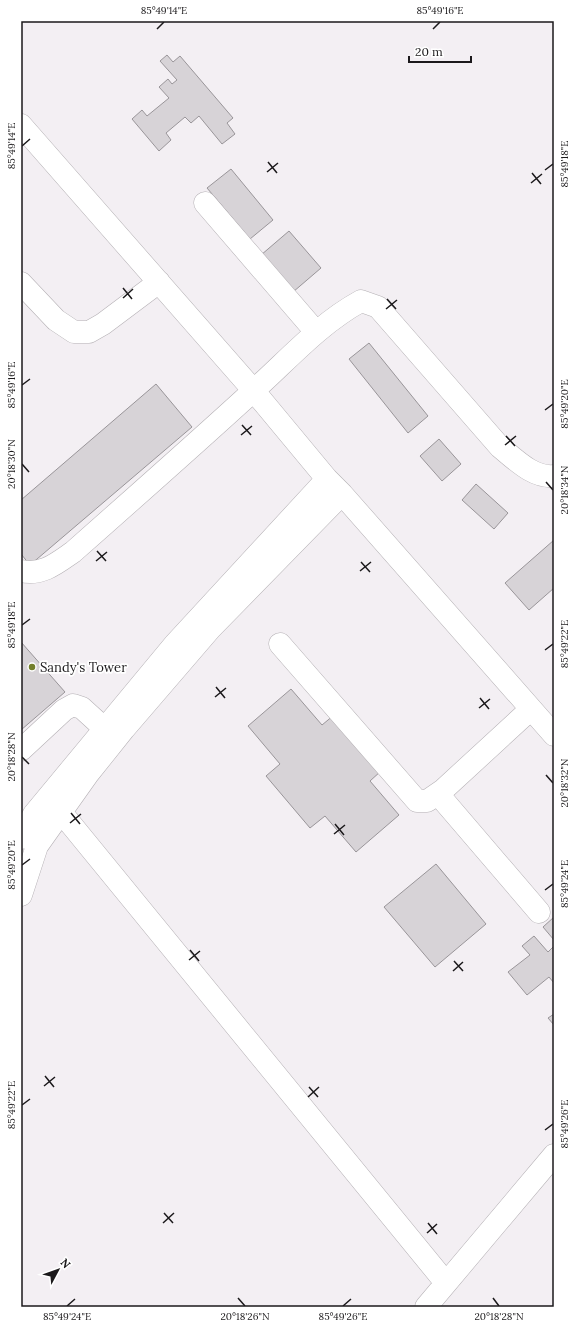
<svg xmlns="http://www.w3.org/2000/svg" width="575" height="1328" font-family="Lora,serif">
<rect width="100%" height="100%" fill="#f3eff3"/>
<!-- building -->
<path fill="#d7d3d7" stroke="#999599" d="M167,55L173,62L180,56L233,118L227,123L235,134L222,144L199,116L191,123L185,117L166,133L171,140L159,151L132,119L142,110L147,116L169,98L159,87L168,79L172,84L177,80L160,61Z
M231,169L273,220L250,239L207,188Z
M289,231L321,268L293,292L261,255Z
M369,343L428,416L408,433L349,359Z
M156,384L192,427L30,565L21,554V500Z
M439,439L461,464L442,481L420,456Z
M476,484L508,513L494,529L462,500Z
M554,540V588L529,610L505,583Z
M21,642L65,692L21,730Z
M291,689L322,725L334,715L381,771L370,781L399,815L356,852L325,816L310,828L266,776L280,764L248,726Z
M436,864L486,924L435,967L384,907Z
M554,917V940L543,927Z
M534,936L548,952L554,946V983L549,977L527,995L508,972L530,955L522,946Z
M554,1014V1025L548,1018Z"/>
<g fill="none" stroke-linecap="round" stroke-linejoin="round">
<defs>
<path id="minor" d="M21,125L254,391L327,479L342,494L554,735
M205,203L316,332
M21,283L56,320L74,332H89L103,324L159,282
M21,571C42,576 57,563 73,552C133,499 193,446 252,392C288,360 319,324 361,301L378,307L500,447C516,460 533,478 554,476
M280,644L417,801H427L443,790L531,709
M21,750L64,710L73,705L82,708L105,729
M438,794L539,912
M61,812L446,1283
M21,838L34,814L174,645L327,479
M21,895L37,846L88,774L124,729L210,629L342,494
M426,1307L554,1155"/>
</defs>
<!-- minor casing -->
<use href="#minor" stroke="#b4b0b4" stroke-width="23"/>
<!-- minor -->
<use href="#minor" stroke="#fff" stroke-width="22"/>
</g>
<!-- ticks -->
<path fill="none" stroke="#1b191b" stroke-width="1.5" d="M157,29L164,22M433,29L440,22M22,146L30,139M268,162L277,173M545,170L553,164M267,172L278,163M532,173L541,184M531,183L542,174M123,288L132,299M123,298L133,289M387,299L396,309M386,309L397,300M22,385L30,379M545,410L553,404M242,425L251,435M241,435L252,426M506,436L515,446M505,445L516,436M22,464L29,472M546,482L553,490M97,551L106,561M96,561L107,552M361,562L370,572M360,571L371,562M22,625L30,619M545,650L553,644M216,687L225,698M215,697L226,688M480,698L489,709M479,708L490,699M22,757L29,764M546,775L553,783M71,813L80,824M70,823L81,814M335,824L344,835M334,834L345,825M22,865L30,859M545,890L553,884M190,950L199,961M189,960L200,951M454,961L463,971M453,971L463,962M45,1076L54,1087M44,1086L55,1077M309,1087L318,1097M308,1097L319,1087M22,1105L30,1099M545,1130L553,1124M164,1213L173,1223M163,1223L174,1213M428,1223L437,1234M427,1233L437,1224M238,1298L245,1306M493,1298L499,1306M67,1306L75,1299M343,1306L351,1299"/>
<!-- markers -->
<circle fill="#737f2c" stroke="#fff" stroke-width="1.5" cx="32" cy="667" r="4"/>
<g text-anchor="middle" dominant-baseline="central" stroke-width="3.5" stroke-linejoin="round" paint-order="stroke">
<!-- poi labels -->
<g font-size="13" fill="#1b191b" stroke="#fff" text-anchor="start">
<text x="40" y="667">Sandy's Tower</text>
</g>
</g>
<!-- border -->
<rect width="575" height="1328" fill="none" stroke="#ffffff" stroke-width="44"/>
<!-- north arrow -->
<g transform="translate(58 1270) rotate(49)" stroke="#ffffff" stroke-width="3" paint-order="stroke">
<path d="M0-3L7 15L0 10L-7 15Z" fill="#1b191b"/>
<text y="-6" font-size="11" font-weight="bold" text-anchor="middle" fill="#1b191b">N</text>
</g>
<!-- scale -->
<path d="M409 56v6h62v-6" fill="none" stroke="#1b191b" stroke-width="2"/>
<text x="415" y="56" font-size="12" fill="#1b191b" stroke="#ffffff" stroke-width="3" paint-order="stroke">20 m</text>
<rect x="22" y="22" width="531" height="1284" fill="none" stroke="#1b191b" stroke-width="1.5"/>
<g font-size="10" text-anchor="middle" fill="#1b191b">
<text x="164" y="14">85°49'14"E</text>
<text x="440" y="14">85°49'16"E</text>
<text transform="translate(11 146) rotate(-90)" y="4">85°49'14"E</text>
<text transform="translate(564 164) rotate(-90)" y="4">85°49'18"E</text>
<text transform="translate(11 385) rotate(-90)" y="4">85°49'16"E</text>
<text transform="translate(564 404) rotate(-90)" y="4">85°49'20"E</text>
<text transform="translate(11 464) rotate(-90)" y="4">20°18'30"N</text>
<text transform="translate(564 490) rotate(-90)" y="4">20°18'34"N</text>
<text transform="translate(11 625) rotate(-90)" y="4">85°49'18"E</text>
<text transform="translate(564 644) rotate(-90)" y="4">85°49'22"E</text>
<text transform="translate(11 757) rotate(-90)" y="4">20°18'28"N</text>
<text transform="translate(564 783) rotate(-90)" y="4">20°18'32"N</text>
<text transform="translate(11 865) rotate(-90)" y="4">85°49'20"E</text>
<text transform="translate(564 884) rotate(-90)" y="4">85°49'24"E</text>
<text transform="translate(11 1105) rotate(-90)" y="4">85°49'22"E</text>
<text transform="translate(564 1124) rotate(-90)" y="4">85°49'26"E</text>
<text x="67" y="1320">85°49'24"E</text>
<text x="245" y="1320">20°18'26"N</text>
<text x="343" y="1320">85°49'26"E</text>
<text x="499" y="1320">20°18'28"N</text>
</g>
</svg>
